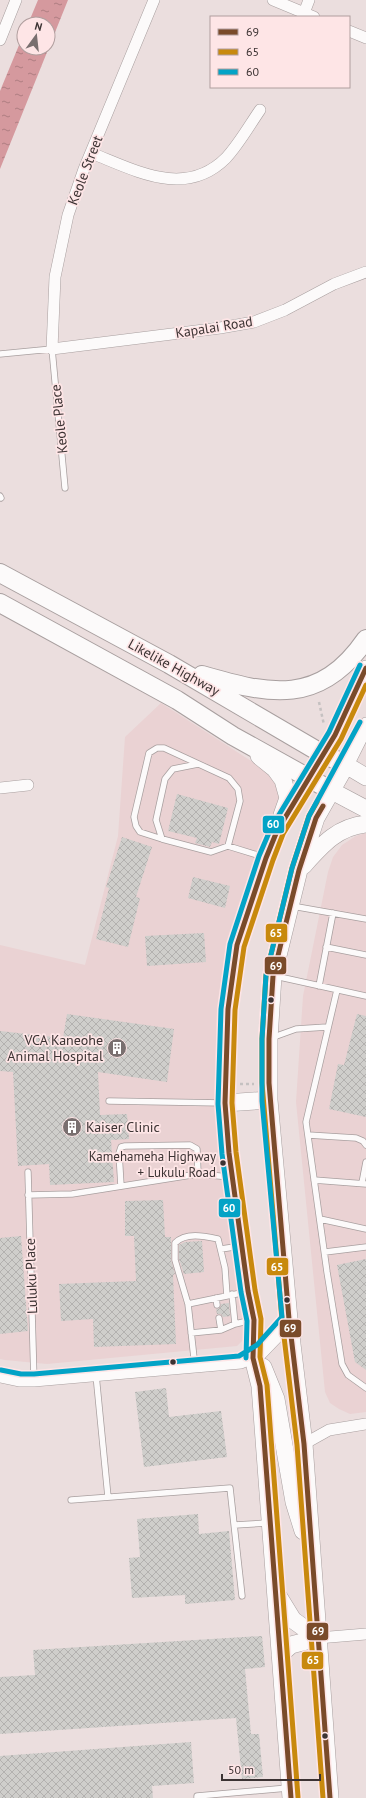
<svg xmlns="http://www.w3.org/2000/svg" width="366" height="1798" font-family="'PT Sans',sans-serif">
<defs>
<pattern id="water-ripples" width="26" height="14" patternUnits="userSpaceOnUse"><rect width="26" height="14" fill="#d5999e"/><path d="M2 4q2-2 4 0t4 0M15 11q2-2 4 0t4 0" fill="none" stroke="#ae7d81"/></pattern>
<pattern id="building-cross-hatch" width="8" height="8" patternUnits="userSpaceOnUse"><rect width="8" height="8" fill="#cfcecb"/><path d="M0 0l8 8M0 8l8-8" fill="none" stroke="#b3b1af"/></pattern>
</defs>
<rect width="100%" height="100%" fill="#ebdede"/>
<!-- built -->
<path fill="#ead2d3" d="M161,703L262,768L281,788V806L274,825L226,1026L251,1320L246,1337L237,1346L47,1364L5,1360L0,1359V945L85,965L118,836L125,737Z
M366,833V1412L350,1414L339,1409L330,1403L325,1392L296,1102L303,996L328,872L333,857L342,845L356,836Z"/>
<!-- water -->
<path fill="url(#water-ripples)" d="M38,0H68L0,169V91L24,33V48H48V24H28Z"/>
<!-- building -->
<path fill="url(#building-cross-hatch)" d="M177,794L228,808L219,844L212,842L210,847L195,843L197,838L168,831Z
M122,837L152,847L136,897L140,898L128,947L96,939L109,888L106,887Z
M193,877L230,886L225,908L188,898Z
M204,933L206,962L147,966L145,936Z
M67,1014L174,1029L167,1082L98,1072L100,1115L127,1114L129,1139L111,1140L114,1182L50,1185L49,1164L18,1166L13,1072L0,1071V1031L63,1038Z
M357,1014L366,1016V1117L329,1109L338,1064L344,1065Z
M163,1200L165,1237H171V1260L175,1274L173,1275L176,1344L94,1347L93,1319L61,1321L59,1284L136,1281L134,1236H125V1201Z
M21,1236L28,1331L0,1334V1238Z
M202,1241L204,1272L184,1274L179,1259V1245L185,1242Z
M366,1259V1370L355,1362L337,1265Z
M229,1303L230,1316L223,1317L221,1314H217L216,1309L220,1308L221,1304Z
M166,1388L169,1417L221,1411L227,1457L144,1467L135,1392Z
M198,1514L199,1534L229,1531L235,1600L185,1604V1595L132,1598L129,1558L140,1557L137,1519Z
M262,1636L265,1667L245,1669L251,1734H259L263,1777L242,1779L236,1718L0,1734V1677L35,1675L33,1650Z
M191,1742L194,1783L152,1786L153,1798H0V1756Z"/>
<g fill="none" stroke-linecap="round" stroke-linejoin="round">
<defs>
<path id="service" d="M0,354L52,349L65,488
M0,496L1,498
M198,764L173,769L165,779L156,820L162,839L211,852L228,846L264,857
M162,839L140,832L136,826L134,817L149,753L157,748H164L229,778L238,789L240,801L228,846
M292,906L366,919
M326,947L366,955
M275,976L366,996
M319,986L333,913
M337,990L306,1122L327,1272L342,1364L348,1375L366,1388
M271,1038L296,1029L327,1027V1030
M109,1101L223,1103
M308,1135L356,1138L363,1141L366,1145
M28,1172L34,1381
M314,1180L366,1184
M362,1183L366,1162
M121,1186L119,1153L121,1147L125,1146L190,1145L197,1149L198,1174
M28,1195L72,1194L198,1174L230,1177
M320,1219L366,1229
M221,1249L241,1246
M325,1252L366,1247
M232,1294L235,1324
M216,1298L217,1305
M188,1304L175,1260V1243C186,1232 204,1236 218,1239L225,1268L227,1296
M219,1318L221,1330
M191,1333L221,1330L235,1324L252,1320
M195,1367L188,1304L246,1292
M96,1375L108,1497
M71,1500L230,1488L242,1596
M235,1525L268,1523
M197,1798V1796L288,1788"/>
<path id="minor" d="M154,0L84,169L68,215L55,277L52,349L220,328L254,322L285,310L334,284L366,272
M273,0L314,17
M304,13L309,0
M349,31L366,38
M0,40L16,0
M91,153C135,170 185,199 226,158C239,144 249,126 260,110
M0,788L28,785
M0,1377L20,1381H34L241,1363L253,1358
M304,1444L329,1430L366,1424
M318,1638L366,1634"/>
<path id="secondary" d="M325,754L335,735L366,668
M346,765L366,725"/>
<path id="primary" d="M259,756L275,769L283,780L288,798L282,815
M332,791L366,809
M303,866C322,845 337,827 366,824
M225,1103L269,1100
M253,1358L279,1331L289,1319
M263,1367L276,1399L294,1502L303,1531
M277,1594L293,1620L318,1638
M280,1655L291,1645L318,1638
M291,1798L260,1386L253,1358L254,1320L248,1291L242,1246L229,1153L225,1103L228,1009L237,945L266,858L277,831L325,754
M330,1798L304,1444L289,1319L269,1100V1039L273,976L299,870L316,818L346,765L366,777"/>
<path id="trunk" d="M0,573L169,664L314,749L346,765
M0,603L177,700L233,736L332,791
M202,675C270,695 320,706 366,639"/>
</defs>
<!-- service casing -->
<use href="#service" stroke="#a89f9f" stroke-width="7"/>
<!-- minor casing -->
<use href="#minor" stroke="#a89f9f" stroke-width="12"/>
<!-- secondary casing -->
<use href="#secondary" stroke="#a89f9f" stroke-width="16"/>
<!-- primary casing -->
<use href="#primary" stroke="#a89f9f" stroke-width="18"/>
<!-- trunk casing -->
<use href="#trunk" stroke="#a89f9f" stroke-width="20"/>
<!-- path -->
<path stroke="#c5c1c1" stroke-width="2.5" stroke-dasharray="3 3" stroke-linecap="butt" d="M319,702L324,725
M240,1084H254"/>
<!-- service -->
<use href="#service" stroke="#fcfafa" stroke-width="5.5"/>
<!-- minor -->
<use href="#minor" stroke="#fcfafa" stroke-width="11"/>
<!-- secondary -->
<use href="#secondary" stroke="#fcfafa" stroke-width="15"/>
<!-- primary -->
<use href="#primary" stroke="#fcfafa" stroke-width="17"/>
<!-- trunk -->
<use href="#trunk" stroke="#fcfafa" stroke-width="18"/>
<defs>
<path id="bus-1" d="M323,806L316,818L299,870L273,976L269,1039V1083L289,1319L304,1444L330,1798
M291,1798L260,1386L253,1358L254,1320L248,1291L229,1153L225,1103L228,1009L237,945L266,858L277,831L335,735L366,668"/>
<path id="bus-2" d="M317,802L309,816L292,868L266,975L262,1039V1083L282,1320L297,1445L323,1798
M298,1797L267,1385L260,1357L261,1319L255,1290L236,1152L232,1103L235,1010L244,947L273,860L283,834L341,739L366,685"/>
<path id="bus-3" d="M246,1358L247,1321L241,1292L222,1154L218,1104L221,1009L230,944L259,856L271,828L329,732L360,665
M1,1370L21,1374H34L239,1356L257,1345L282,1317L262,1101V1039L266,975L292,868L309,816L360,722"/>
</defs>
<!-- bus-1 casing -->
<use href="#bus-1" stroke="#fee5e6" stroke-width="8"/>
<!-- bus-2 casing -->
<use href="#bus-2" stroke="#fee5e6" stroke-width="8"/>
<!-- bus-3 casing -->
<use href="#bus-3" stroke="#fee5e6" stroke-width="8"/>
<!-- bus-1 -->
<use href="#bus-1" stroke="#7a4b2a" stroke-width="5"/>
<!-- bus-2 -->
<use href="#bus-2" stroke="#c8890d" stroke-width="5"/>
<!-- bus-3 -->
<use href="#bus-3" stroke="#03a3c6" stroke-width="5"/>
</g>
<!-- icons -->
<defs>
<symbol id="building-disc" viewBox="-11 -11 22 22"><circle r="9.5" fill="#796f6f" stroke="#fee5e6"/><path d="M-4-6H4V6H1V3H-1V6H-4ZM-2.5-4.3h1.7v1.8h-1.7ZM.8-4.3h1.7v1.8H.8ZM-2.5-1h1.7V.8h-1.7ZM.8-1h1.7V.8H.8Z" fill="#fff"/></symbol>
</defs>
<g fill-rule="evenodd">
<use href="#building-disc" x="106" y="1037" width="22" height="22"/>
<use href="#building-disc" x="61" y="1116" width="22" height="22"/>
</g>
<!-- markers -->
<g fill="#3c3333" stroke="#fee5e6" stroke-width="1.5">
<circle cx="271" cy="1000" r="3.5"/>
<circle cx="223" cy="1163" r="3.5"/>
<circle cx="287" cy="1300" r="3.5"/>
<circle cx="173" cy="1362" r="3.5"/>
<circle cx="325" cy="1736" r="3.5"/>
</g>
<g text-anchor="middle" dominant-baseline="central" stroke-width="3.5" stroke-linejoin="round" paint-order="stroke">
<!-- bus labels -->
<g font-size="13" fill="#3c3333" stroke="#fee5e6" text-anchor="end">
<text x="216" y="1156">Kamehameha Highway<tspan x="216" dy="16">+ Lukulu Road</tspan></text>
</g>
<!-- street labels -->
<g font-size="14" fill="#3c3333" stroke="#fee5e6">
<text transform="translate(85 170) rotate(-69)">Keole Street</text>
<text transform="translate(214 327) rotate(-9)">Kapalai Road</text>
<text transform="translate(59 419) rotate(-96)">Keole Place</text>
<text transform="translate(174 667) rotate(29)">Likelike Highway</text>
<text transform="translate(31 1276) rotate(-92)">Luluku Place</text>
</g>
<!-- poi labels -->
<g font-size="14" fill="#3c3333" stroke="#fee5e6" text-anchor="end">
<text x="103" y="1040">VCA Kaneohe<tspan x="103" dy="16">Animal Hospital</tspan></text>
<text x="86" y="1127" text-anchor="start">Kaiser Clinic</text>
</g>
</g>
<g stroke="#fee5e6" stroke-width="1.5">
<rect x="262" y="815" width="23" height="19" rx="4" fill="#03a3c6"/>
<rect x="265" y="923" width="23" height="20" rx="4" fill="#c8890d"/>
<rect x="264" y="956" width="23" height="19" rx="4" fill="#7a4b2a"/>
<rect x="218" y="1198" width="23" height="20" rx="4" fill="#03a3c6"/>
<rect x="266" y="1257" width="23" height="19" rx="4" fill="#c8890d"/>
<rect x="279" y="1319" width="23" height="19" rx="4" fill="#7a4b2a"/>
<rect x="306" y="1622" width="23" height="19" rx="4" fill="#7a4b2a"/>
<rect x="301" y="1651" width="23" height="19" rx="4" fill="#c8890d"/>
</g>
<g font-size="11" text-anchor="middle" font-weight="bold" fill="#fff">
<text x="273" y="828">60</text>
<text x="276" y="937">65</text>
<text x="276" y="970">69</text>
<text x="229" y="1212">60</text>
<text x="277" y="1271">65</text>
<text x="290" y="1332">69</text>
<text x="318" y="1635">69</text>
<text x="313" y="1664">65</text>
</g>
<!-- legend -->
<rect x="210" y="16" width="140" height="72" fill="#fee5e6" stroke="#b09e9e"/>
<rect x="218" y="29" width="20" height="6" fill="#7a4b2a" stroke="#b09e9e"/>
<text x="246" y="36" font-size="12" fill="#3c3333">69</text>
<rect x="218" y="49" width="20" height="6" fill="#c8890d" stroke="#b09e9e"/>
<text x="246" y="56" font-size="12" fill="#3c3333">65</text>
<rect x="218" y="69" width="20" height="6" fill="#03a3c6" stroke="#b09e9e"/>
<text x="246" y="76" font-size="12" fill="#3c3333">60</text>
<!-- north arrow -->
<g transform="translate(36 36) rotate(15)"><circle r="19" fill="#fee5e6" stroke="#b09e9e"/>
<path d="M0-3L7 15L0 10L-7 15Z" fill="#796f6f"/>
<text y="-6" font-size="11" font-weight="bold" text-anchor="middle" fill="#3c3333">N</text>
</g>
<!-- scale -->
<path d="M222 1774v6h98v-6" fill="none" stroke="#3c3333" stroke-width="2"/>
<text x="228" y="1774" font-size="12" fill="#3c3333" stroke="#fee5e6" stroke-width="3" paint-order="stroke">50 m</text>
</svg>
